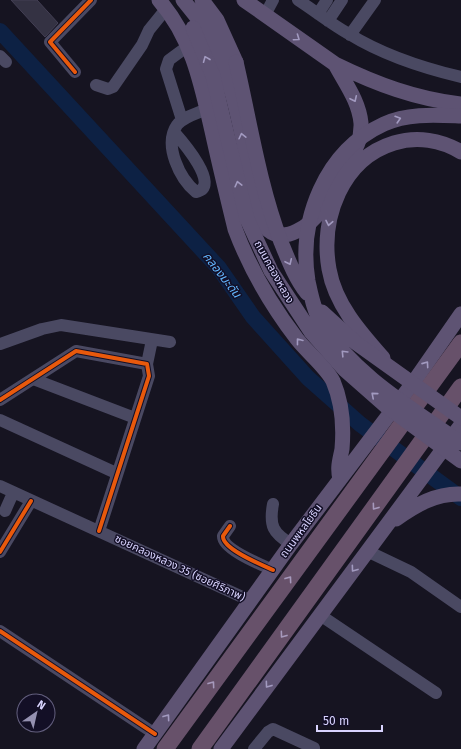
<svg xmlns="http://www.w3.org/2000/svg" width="461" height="749" font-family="'Fira Sans','Noto Sans Thai',sans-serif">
<rect width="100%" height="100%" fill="#161421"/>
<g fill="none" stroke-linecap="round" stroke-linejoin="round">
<!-- river -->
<path stroke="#0d2144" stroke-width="16" d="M0,31L219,268L253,317L308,378L360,424L461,498"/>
</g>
<!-- building -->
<path fill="#343243" stroke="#433f54" d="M11,0H37L58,23L45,37Z"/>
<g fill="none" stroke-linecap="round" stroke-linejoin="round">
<!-- minor -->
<path stroke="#4a4962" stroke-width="12" d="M298,0C315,11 331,24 349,34C383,55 423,68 461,77
M318,14L327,0
M265,15L273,0
M328,21L342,0
M350,35L375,0
M0,56L6,62
M75,72L50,42L91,0
M96,85L108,89L113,87L142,45L149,30L166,9
M182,120L166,69L169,60L188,46
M174,132C182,141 222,187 196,192C180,179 163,145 177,125C183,117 198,113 207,109
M0,344L42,329L61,325L170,342
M147,364L152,340
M33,379L135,418
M0,400L76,351L147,364L149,376L99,531
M0,420L116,473
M0,486L251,601
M273,504C269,526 273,533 291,544
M5,511L13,493
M230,526L223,536C222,549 262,565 273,570
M367,551L411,572L461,607
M0,552L31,501
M320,615L436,693
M0,631L155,734
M254,749L268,732L273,729L314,748"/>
<!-- major -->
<path stroke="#5e5373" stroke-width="15" d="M159,0C192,38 201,83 212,131C219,163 227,196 235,229C250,269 271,305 297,339C307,352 326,367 333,381C342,402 344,426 342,449C340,460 337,467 340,479
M183,0C190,9 199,19 205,29C240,85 242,155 261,217C263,221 265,227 268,230C285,244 311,225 320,211C328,200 332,187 339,175C349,156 362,147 361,123C359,101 345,83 335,64
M202,0L217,20L236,62
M244,0L335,64C376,84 416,99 461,104
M383,358C360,332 335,304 329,269C320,218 342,159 394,143C417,136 441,140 461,152
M396,519C416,505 436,493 461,494
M144,749L291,544L413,383L461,314
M221,749L461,425"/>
<!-- highway -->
<path stroke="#67516a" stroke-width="17" d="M165,749L461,343
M200,749L461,387"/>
<!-- major-bridge -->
<path stroke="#5e5373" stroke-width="15" d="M193,28L213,76L247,219L271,271L311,332L344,369L386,406L461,461
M236,62C250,122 259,184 281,242C288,259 295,278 307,293
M461,116C435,115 408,113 384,124C325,151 298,220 308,281C311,295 314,312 322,324C354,375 413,409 461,443
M322,312L356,343L461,418"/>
<defs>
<path id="cycleway" d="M75,72L50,42L91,0
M0,400L76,351L147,364L149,376L99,531
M230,526L223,536C222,549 262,565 273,570
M0,552L31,501
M0,631L155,734"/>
</defs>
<!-- cycleway casing -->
<use href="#cycleway" stroke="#130f26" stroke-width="6"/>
<!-- cycleway -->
<use href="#cycleway" stroke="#e8590c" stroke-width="4"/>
</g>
<!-- one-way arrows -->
<defs><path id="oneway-chevron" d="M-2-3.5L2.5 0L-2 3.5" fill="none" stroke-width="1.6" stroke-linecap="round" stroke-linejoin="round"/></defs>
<g stroke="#a29ac0">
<use href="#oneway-chevron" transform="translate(297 38) rotate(35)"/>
<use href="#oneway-chevron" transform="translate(206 59) rotate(-112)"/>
<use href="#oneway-chevron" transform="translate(354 99) rotate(65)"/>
<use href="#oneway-chevron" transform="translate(398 119) rotate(-17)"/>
<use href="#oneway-chevron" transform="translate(242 136) rotate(-103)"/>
<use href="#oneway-chevron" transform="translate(238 184) rotate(-104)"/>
<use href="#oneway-chevron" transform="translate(329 223) rotate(101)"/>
<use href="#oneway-chevron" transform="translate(289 262) rotate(65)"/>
<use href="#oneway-chevron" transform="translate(299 341) rotate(-128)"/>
<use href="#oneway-chevron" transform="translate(344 353) rotate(-134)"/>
<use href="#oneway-chevron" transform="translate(426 364) rotate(-55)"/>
<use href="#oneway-chevron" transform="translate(374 395) rotate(-139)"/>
<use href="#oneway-chevron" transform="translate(354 569) rotate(126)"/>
<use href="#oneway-chevron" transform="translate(268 685) rotate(126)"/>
<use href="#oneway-chevron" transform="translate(167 717) rotate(-54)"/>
</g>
<g stroke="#a699bc">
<use href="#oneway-chevron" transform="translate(375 507) rotate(126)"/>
<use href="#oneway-chevron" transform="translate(289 579) rotate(-54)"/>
<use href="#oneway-chevron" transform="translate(283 635) rotate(126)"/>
<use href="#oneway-chevron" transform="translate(212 684) rotate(-54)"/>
</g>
<g text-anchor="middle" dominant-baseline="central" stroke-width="3" stroke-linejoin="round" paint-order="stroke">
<!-- street labels -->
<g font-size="11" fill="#d9d4ff" stroke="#130f26">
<text transform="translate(274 272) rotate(61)">ถนนคลองหลวง</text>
<text transform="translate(301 531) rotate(-54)">ถนนพหลโยธิน</text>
<text transform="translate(180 568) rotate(25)">ซอยคลองหลวง 35 (ซอยศิริภาพ)</text>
</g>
<!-- water labels -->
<g font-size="12" font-style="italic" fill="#62b6ff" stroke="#130f26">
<text transform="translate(222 275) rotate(52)">คลองมะดัน</text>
</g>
</g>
<!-- north arrow -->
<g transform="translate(36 713) rotate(34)"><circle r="19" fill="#130f26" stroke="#625e7d"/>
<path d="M0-3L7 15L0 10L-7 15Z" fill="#9591b1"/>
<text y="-6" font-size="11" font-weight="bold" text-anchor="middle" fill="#d9d4ff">N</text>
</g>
<!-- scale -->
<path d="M317 725v6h65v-6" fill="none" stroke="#d9d4ff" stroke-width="2"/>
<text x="323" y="725" font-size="12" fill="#d9d4ff" stroke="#130f26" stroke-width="3" paint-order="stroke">50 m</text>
</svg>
